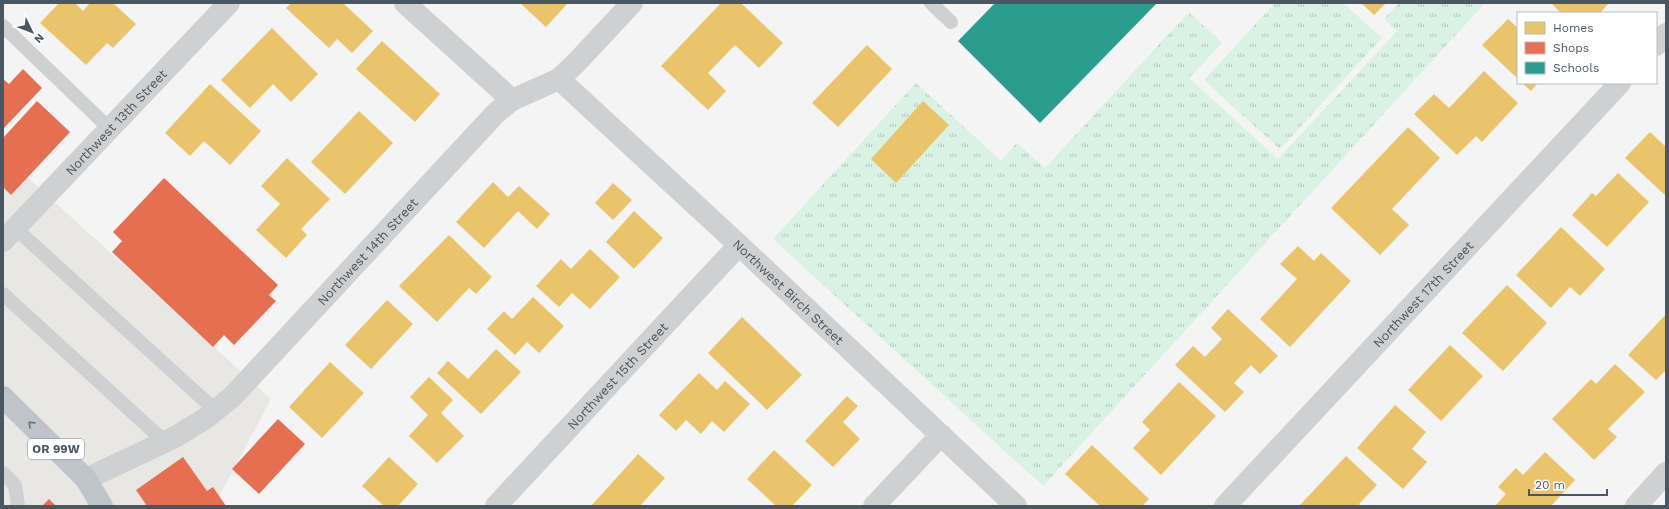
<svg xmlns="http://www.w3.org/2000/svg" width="1669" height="509" font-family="'Work Sans',sans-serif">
<defs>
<pattern id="grass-tufts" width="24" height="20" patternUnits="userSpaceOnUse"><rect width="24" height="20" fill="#d9f2e3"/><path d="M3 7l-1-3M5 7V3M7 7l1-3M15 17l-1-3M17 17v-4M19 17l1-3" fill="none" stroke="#b2c7bb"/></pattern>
</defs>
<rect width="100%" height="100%" fill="#f4f4f4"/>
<!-- commercial -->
<path fill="#e8e7e3" d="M3,155L271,399L214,506H3Z"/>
<!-- grass -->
<path fill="url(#grass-tufts)" d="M1275,3H1343L1382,38L1280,149L1204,80Z
M1399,3H1485L1043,486L773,239L916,83L1001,161L1017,143L1045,168L1189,12L1222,43L1189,78L1278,159L1397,31L1384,19Z"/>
<!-- homes -->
<path fill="#e9c46a" d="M59,3H75L83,11L90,3H113L136,24L113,48L107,43L86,65L40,23Z
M291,3H343L373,31L352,53L337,39L329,48L286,8Z
M520,3H568L546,27Z
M721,3H741L783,43L759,68L735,45L708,73L726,91L708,110L661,66Z
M1361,3H1386L1374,15Z
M1551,3H1609L1600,13H1561Z
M1508,19L1518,28V79L1482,45Z
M272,28L318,74L291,102L273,84L250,108L221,80Z
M382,41L440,94L415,122L356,69Z
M867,45L892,69L838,127L812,103Z
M1484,71L1518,103L1482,142L1476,136L1457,155L1414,114L1434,94L1449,108Z
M1522,83H1538L1531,91Z
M210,84L261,131L230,165L204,141L190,156L165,133Z
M923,101L949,125L896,183L871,159Z
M359,111L393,143L345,194L311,162Z
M1408,127L1440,158L1392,209L1409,225L1380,255L1331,208Z
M1650,132L1665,146L1666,145V196L1625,158Z
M287,158L330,199L301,229L307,235L286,258L256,230L280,204L261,186Z
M1618,173L1649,202L1607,247L1572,215L1592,193L1596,196Z
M493,182L508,197L519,186L550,214L537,229L518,211L484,248L456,222Z
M613,183L632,200L613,220L595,203Z
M634,211L663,238L634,269L606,242Z
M1561,227L1605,269L1580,296L1570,287L1551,308L1516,275Z
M449,235L492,277L476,294L469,288L437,322L399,286Z
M1298,246L1314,261L1321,253L1351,281L1290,347L1260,319L1297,279L1280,264Z
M590,249L620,277L590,309L572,293L559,307L536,286L561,259L571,269Z
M1507,285L1547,323L1503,371L1462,333Z
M533,297L564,326L539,353L527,342L515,355L487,329L504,311L512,319Z
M387,300L413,324L371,369L345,345Z
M1228,309L1278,356L1260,374L1251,365L1234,383L1244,392L1225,412L1175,365L1193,346L1205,357L1222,339L1211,328Z
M1666,314V370L1656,380L1628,355Z
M742,317L802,375L767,410L708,353Z
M1450,345L1483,376L1441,421L1408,390Z
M496,349L521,372L481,414L437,373L448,361L468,379Z
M330,362L364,393L322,438L289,407Z
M1615,364L1645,392L1608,429L1617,437L1594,460L1552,419L1591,379L1596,384Z
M699,373L717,390L725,381L750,404L724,432L712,421L701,434L686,420L676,431L659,415Z
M429,377L453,400L441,413L464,436L437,463L409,436L428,415L410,397Z
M1179,382L1216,416L1161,475L1133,448L1150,430L1142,422Z
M847,396L858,406L843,422L860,439L833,467L805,441Z
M1395,405L1426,432L1412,449L1427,462L1403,489L1357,448Z
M1092,445L1149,499L1142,506H1100L1065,474Z
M774,450L812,485L792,506H776L747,479Z
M1545,452L1575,480L1551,506H1495L1506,494L1498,487L1516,468L1523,475Z
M638,454L665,478L640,506H591Z
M1346,456L1377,485L1359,504L1361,506H1299Z
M389,457L418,484L398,506H384L362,486Z"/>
<!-- shops -->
<path fill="#e76f51" d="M23,69L42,88L3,129V79L9,84Z
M37,101L70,132L11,195L3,187V138Z
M164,178L278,285L269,295L276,301L234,345L224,335L213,347L112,252L122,241L113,232Z
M278,419L305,444L259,494L232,469Z
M183,457L207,491L213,487L226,506H147L136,490Z
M49,499L56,506H42Z"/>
<!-- schools -->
<path fill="#2a9d8f" d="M995,3H1157L1040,123L958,41Z"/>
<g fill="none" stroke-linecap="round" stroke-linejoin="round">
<!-- lane -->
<path stroke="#ced0d2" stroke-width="14" d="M931,3L951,22
M3,26L110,129
M15,228L215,410
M3,294L165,442
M3,473L15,485L18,506"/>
<!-- street -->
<g stroke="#ced0d2" stroke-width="22">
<path d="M405,3L512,100"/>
<path d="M1656,45L1666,34"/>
<path id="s1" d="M559,79L739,245L1016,506"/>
<path id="s2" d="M3,241L229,3"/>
<path id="s3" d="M86,479L177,436L206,418L232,397L496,113L512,100L559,79L576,63L632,3"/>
<path id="s4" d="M496,506L739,245"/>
<path d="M874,506L941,435"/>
<path id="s5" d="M1225,506L1620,83"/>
<path d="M1636,506L1666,473"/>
</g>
<!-- highway -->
<path stroke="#bec4c9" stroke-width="22" d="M3,397L86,479L102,506"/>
</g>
<!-- one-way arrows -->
<defs><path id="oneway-chevron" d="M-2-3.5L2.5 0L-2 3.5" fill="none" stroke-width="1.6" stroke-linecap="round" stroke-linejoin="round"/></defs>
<use stroke="#67727b" href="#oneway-chevron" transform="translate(31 424) rotate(-136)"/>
<g text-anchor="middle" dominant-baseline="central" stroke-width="4" stroke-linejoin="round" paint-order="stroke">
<!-- shield labels -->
<rect fill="#fff" stroke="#808990" stroke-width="1" x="28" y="439" width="56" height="20" rx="3"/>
<g font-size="12" font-weight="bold" fill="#4a5661">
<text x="56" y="449">OR 99W</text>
</g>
<!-- street labels -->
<g font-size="13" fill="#4a5661" stroke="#fff">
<text stroke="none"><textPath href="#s2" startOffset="164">Northwest 13th Street</textPath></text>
<text stroke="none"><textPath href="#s3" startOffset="367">Northwest 14th Street</textPath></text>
<text stroke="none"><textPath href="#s1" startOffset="313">Northwest Birch Street</textPath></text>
<text stroke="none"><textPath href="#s5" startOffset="290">Northwest 17th Street</textPath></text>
<text stroke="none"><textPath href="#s4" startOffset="178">Northwest 15th Street</textPath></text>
</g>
</g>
<!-- border -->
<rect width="1669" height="509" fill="none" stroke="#4a5661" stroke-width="8"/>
<!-- legend -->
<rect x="1517" y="12" width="140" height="72" fill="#ffffff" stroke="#b7bbc0"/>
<rect x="1525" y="22" width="20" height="12" fill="#e9c46a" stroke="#b7bbc0"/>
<text x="1553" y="32" font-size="12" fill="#4a5661">Homes</text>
<rect x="1525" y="42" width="20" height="12" fill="#e76f51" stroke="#b7bbc0"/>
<text x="1553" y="52" font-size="12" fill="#4a5661">Shops</text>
<rect x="1525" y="62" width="20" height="12" fill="#2a9d8f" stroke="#b7bbc0"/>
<text x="1553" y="72" font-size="12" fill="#4a5661">Schools</text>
<!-- north arrow -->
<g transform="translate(32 32) rotate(133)" stroke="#ffffff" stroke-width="3" paint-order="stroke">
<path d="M0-3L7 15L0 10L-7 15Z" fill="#4a5661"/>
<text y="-6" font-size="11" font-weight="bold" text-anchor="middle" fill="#4a5661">N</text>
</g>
<!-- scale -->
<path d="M1529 489v6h78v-6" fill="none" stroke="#4a5661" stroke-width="2"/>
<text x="1535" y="489" font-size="12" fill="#4a5661" stroke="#ffffff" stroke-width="3" paint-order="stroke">20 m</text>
</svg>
